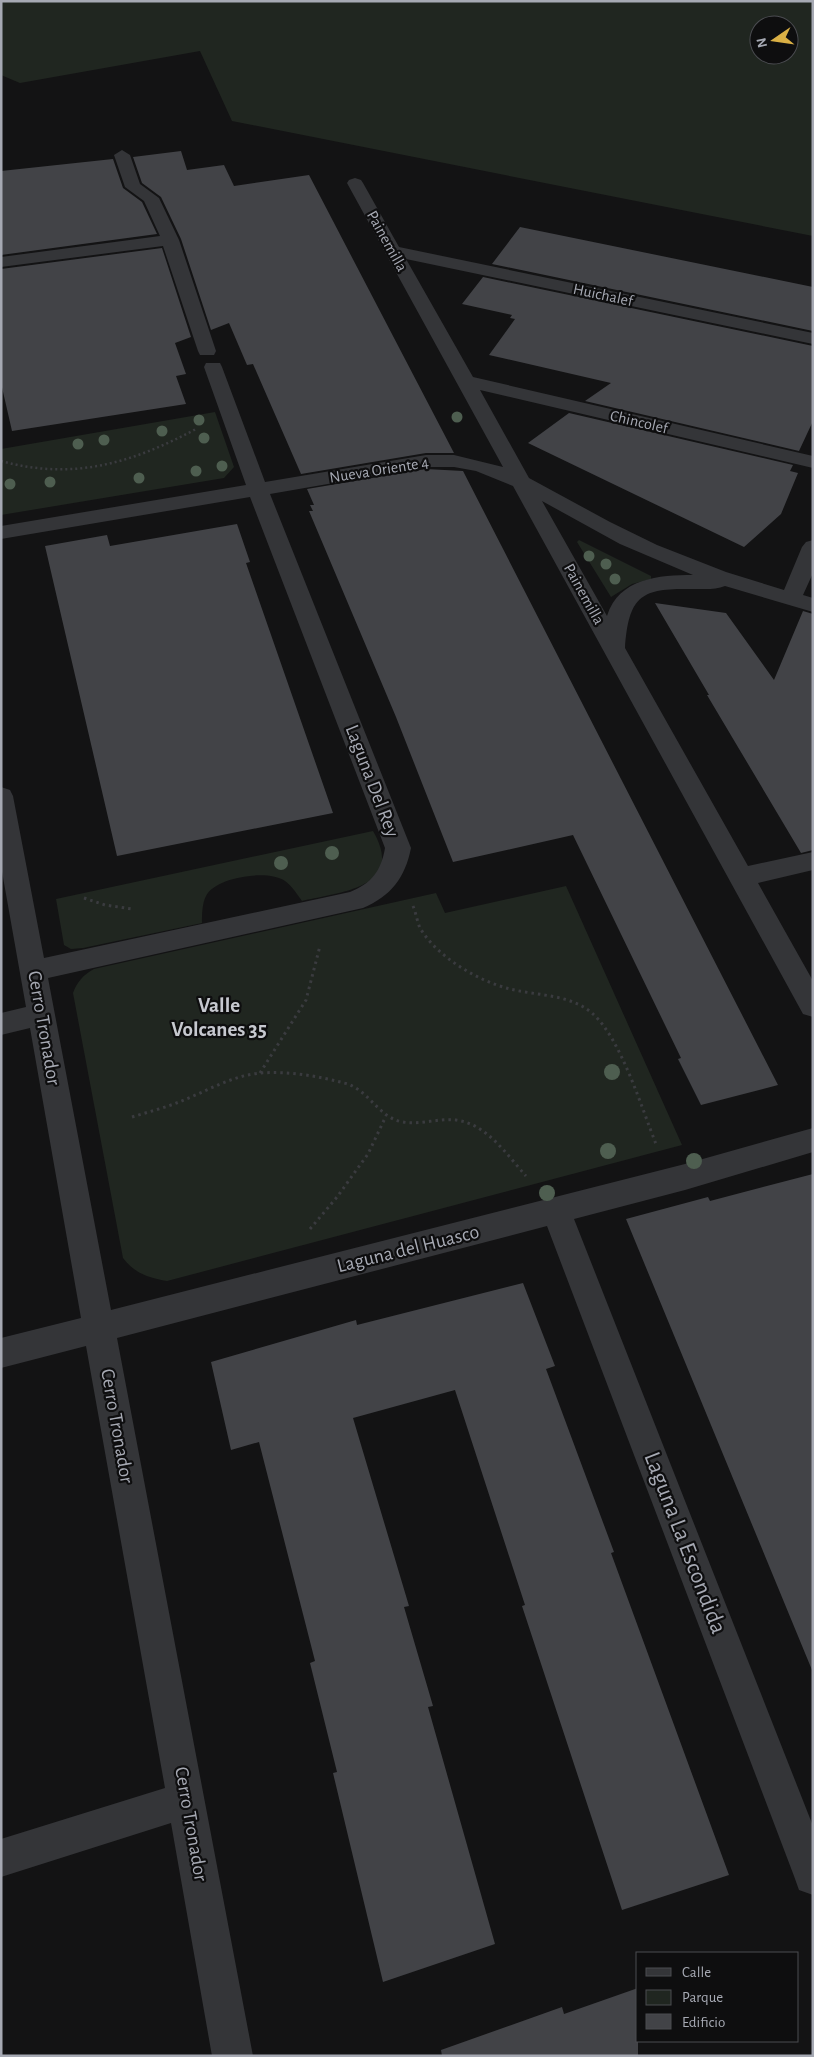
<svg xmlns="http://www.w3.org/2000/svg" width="814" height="2057" font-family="'Alegreya Sans',sans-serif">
<rect width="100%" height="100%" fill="#131314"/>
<!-- green -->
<path fill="#202620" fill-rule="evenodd" d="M1,1H813V236L232,121L200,51L20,83L1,75ZM759,25H789V55H759Z
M215,412L234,467L224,478L1,515V449Z
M579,540L651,576V579L632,584L611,597L577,542Z
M373,831C406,888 341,892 302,901C297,894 292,886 285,881C268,869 215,877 206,896C202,904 202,914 202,923L83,948L71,949L64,945L56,899Z
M566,886L682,1145L167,1281C149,1278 134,1273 123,1258L73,993C77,982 83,975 94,969L436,893L445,913Z"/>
<!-- building -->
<path fill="#424347" d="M181,151L187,170L224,165L234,186L309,175L454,453H426L301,474L253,364L247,365L229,323L211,330L181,239L161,197L142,183L133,157Z
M113,159L123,188L142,202L157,234L1,255V171Z
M520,227L813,287V331L492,264Z
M162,248L191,337L175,343L186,374L176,376L186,404L12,431L1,383V269Z
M483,277L813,346V421L799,451L585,401L611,383L489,355L515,319L510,318L512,315L462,304Z
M569,413L793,465L790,471L798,473L781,514L744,547L528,443Z
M426,469L463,471L778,1085L701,1105L678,1059L681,1058L573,835L453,862L396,717L309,511H313L310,505H314L307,489Z
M237,524L250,562L246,563L333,813L117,856L45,546L107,535L110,546Z
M655,603L726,613L774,680L803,611L813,614V850L801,853L707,695H709Z
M813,1174V1670H812L626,1219L708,1197L710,1201Z
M523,1283L555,1366L546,1369L614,1552L611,1553L729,1875L622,1910L522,1606L525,1605L455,1390L353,1418L409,1606L404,1607L433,1706L428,1707L495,1944L383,1982L333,1773L337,1772L310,1663L315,1661L259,1442L231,1450L211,1362L356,1320L357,1325Z
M638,1988V2056H442L441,2050L562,2007L564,2014Z"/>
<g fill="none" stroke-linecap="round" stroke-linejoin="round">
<!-- path-far1 -->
<path stroke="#3a3b3f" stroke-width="2.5" stroke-dasharray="2 3" stroke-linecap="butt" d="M1,461C73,481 132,463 196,429"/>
<!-- path -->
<path stroke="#3a3b3f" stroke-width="3" stroke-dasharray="2.5 4" stroke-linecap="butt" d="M84,898L105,905L132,909
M413,906C416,913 417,921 420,928C437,957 478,981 510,989C538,996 571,994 593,1014C621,1039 642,1109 656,1144
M260,1073L306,1000L320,946
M132,1117C148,1112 164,1108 179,1102C205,1092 233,1075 261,1073C289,1071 318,1076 344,1083C369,1089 378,1118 403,1122C420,1125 439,1118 456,1120C487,1124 507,1155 526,1176
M310,1229L337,1197L368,1154L386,1116"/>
<!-- street -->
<path fill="#343538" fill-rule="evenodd" d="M122,150L130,155L140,184L159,198L179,240L216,351L214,355H200L198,351L163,246L1,267V257L160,236L144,201L125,187L114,155Z
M355,178L361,180L363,183L399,247L813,333V344L406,259L473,377L813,456V468L480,390L529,478L610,522L657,545L726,572L784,590L802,547L806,542L813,540V573L803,595L813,598V612L725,586C716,590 705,589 694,589C642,588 629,594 625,648L748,866L813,852V870L758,883L813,981V1017L803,1014L513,486L476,471L454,467H426L270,494L411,848C405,878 391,896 363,908L48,978L111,1310L685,1164L813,1128V1152L685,1190L574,1219L813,1826V1895L799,1890L794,1876L547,1226L117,1338L253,2056H212L171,1823L1,1877V1839L165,1788L86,1346L1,1368V1338L81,1318L30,1028L1,1035V1013L26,1007L1,866V787L10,790L13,796L44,958L350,892C372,883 381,871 385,848L250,497L1,539V526L246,485L204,367L206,363H220L222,367L265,482L426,455H454L503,467L347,183L349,180ZM542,501L620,544L693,575C659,575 619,578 607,616Z"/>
</g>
<!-- trees -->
<g fill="#4e5e50">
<circle cx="457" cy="417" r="5.5"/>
<circle cx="199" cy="420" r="5.5"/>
<circle cx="162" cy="431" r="5.5"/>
<circle cx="204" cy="438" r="5.5"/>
<circle cx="104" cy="440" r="5.5"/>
<circle cx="78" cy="444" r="5.5"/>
<circle cx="222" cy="466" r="5.5"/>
<circle cx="196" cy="471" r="5.5"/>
<circle cx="139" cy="478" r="5.5"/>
<circle cx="50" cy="482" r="5.5"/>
<circle cx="10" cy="484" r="5.5"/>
<circle cx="589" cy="556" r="5.5"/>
<circle cx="606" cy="564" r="5.5"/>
<circle cx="615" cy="579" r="5.5"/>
<circle cx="332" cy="853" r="7"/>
<circle cx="281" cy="863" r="7"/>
<circle cx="612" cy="1072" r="8"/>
<circle cx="608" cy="1151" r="8"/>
<circle cx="694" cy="1161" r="8"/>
<circle cx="547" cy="1193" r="8"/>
</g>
<g text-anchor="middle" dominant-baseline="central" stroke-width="4.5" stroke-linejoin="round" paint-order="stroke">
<!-- far-street labels -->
<g font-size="16" fill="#a6a9b3" stroke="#0e0e0f">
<text transform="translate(387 241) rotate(61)">Painemilla</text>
<text transform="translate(603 295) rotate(12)">Huichalef</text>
<text transform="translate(639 422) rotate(13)">Chincolef</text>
<text transform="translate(379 470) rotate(-9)">Nueva Oriente 4</text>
<text transform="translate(584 594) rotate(61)">Painemilla</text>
</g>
<!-- street labels -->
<g font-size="20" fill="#a6a9b3" stroke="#0e0e0f">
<text transform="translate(372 781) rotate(69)">Laguna Del Rey</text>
<text transform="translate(44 1028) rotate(80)">Cerro Tronador</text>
<text transform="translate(408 1249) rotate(-14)">Laguna del Huasco</text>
<text transform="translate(117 1426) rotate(80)">Cerro Tronador</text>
<text transform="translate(191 1824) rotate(80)">Cerro Tronador</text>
</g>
<!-- neighbourhood labels -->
<g font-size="21" font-weight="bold" fill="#c6c8cf" stroke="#0e0e0f">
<text x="219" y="1005">Valle<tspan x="219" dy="24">Volcanes 35</tspan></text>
</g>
<!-- near-street labels -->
<g font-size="24" fill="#a6a9b3" stroke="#0e0e0f">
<text transform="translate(685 1543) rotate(69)">Laguna La Escondida</text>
</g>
</g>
<!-- border -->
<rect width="814" height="2057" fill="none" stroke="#a6a9b3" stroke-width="5"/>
<!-- legend -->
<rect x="636" y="1952" width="162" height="90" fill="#0e0e0f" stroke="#4b4c51"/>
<rect x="646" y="1968" width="25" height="8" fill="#343538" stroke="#4b4c51"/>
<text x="682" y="1977" font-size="15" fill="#a6a9b3">Calle</text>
<rect x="646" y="1990" width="25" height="15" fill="#202620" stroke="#4b4c51"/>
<text x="682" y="2002" font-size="15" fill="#a6a9b3">Parque</text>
<rect x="646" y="2014" width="25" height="15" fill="#424347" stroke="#4b4c51"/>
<text x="682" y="2027" font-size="15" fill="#a6a9b3">Edificio</text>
<!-- north arrow -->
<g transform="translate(774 40) rotate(257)"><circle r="24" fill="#0e0e0f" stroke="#4b4c51"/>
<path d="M0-4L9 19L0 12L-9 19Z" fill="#dab045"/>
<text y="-8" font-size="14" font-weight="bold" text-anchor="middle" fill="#a6a9b3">N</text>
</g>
</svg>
